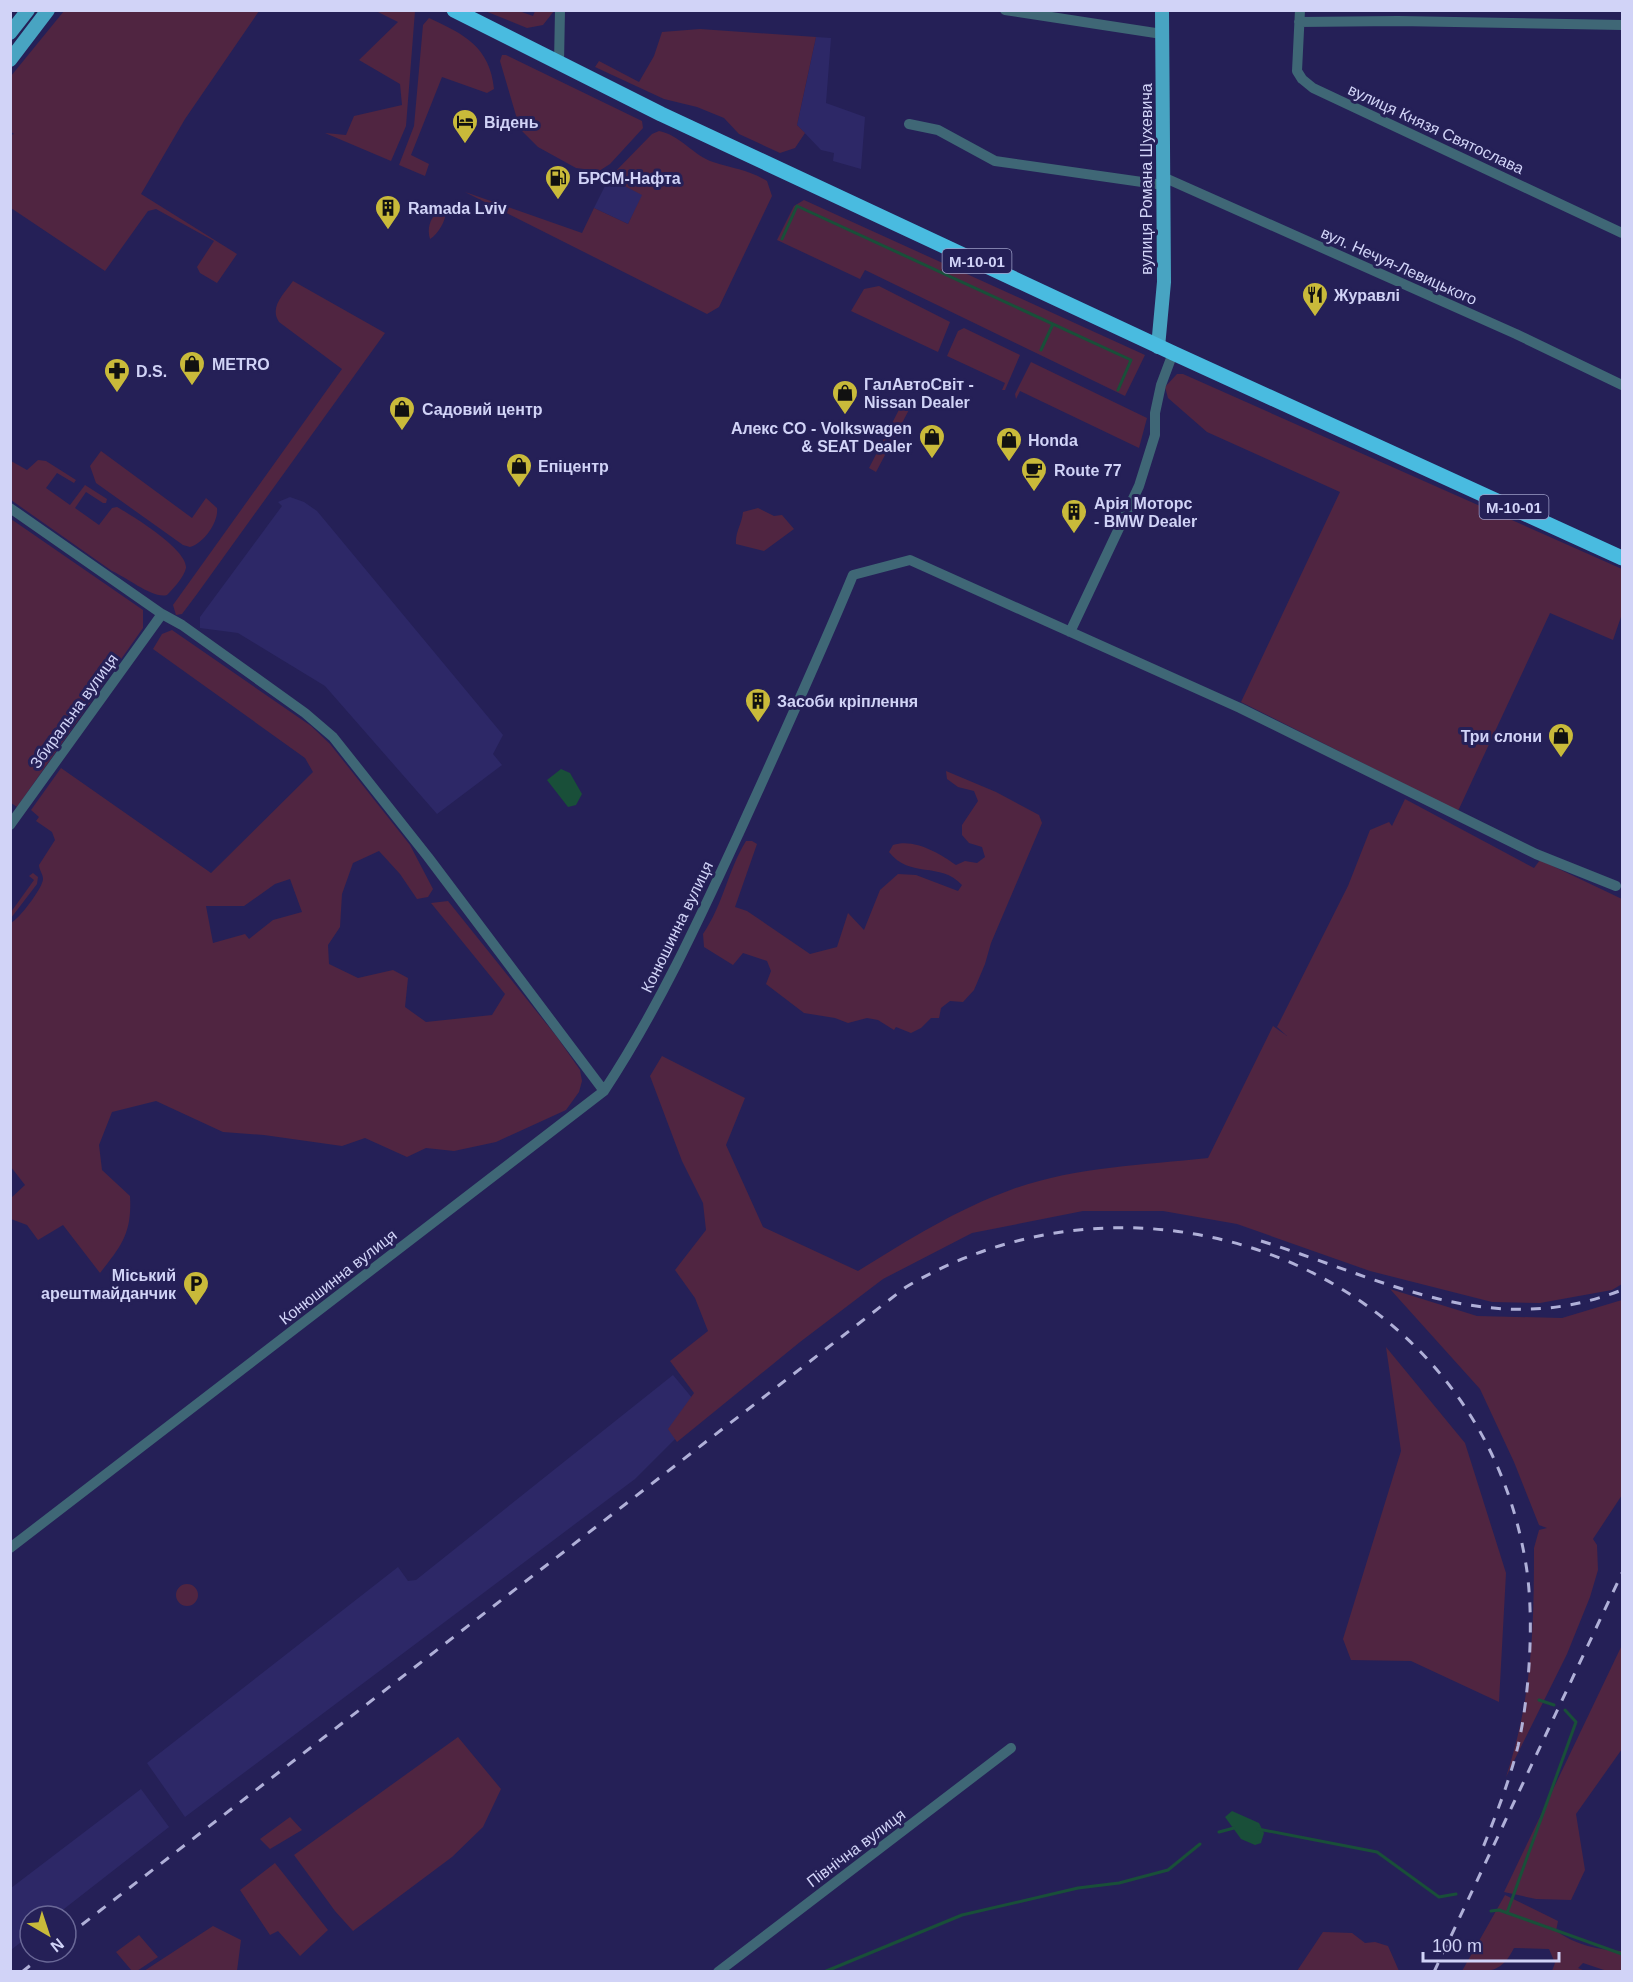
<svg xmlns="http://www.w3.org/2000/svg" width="1633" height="1982" font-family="Helvetica,sans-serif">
<rect width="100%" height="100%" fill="#252057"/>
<!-- built -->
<path fill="#2d2867" d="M816,37L831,38L826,103L865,117L861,169L833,161L834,153L821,150L797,125Z
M609,178L643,195L628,224L594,208Z
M290,497L304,502L317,511L503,735L493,754L502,765L437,814L325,686L238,633L200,628V617L282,506L278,502Z
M673,1375L703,1411L635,1479L185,1817L147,1763L398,1567L408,1581L416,1580Z
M141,1789L169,1827L55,1916H30V1935L11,1950V1888Z"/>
<!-- green -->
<path fill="#502541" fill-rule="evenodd" d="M64,11H259L185,119L141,194L237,254L217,283L200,273L197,267L214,241L156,209L148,211L105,271L11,208V135L14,134L11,132V76Z
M376,11H415L406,126L391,161L325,133L346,135L354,116L402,105L400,84L359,60L398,22Z
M485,11H519L533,16L535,11H554L543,25L527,28Z
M429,18C464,34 490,47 494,89L487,93L442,77L411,155L429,164L425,176L399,165L414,126L423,25Z
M700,29L816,37L797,125L805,133L795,148L780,153L739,134L724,118L697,107L664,99L595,67L599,61L639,82L654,56L662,32Z
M502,55H506L642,121L643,128L610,164L599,171L576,168L538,147L520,129L500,61Z
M659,131C680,135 694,156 713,162C734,169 747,169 767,181L772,196L719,307L707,314L465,192L582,233L594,208L628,224L642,195L609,178L652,134Z
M804,200L1145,355L1125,396L865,270L860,279L777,240L794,206Z
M442,208H446C447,219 439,233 430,239C426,226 432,215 442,208Z
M293,281L385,333L197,594L182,614L176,615L173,605L342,369L279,322C269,307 284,294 293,281Z
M879,286L950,322L938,352L851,311L864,289Z
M964,328L1020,355L1005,390H1002L1005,383L947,356L958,331Z
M1031,362L1147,418L1139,448L1020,391L1016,399L1015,394Z
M1177,374H1183L1622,569V614L1613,640L1550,613L1458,811L1241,702L1340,492L1207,432L1168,398L1165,387Z
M905,398L911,401V406L876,472L869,468Z
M101,451L192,518L206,498L217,508C219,522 203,544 190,547L183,545L96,483L90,466Z
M38,460L46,461L76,480L74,483L57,473L46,488L70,505L85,485L107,499L106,503H103L86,492L75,508L99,525L112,508L117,507C133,516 188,550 186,568C184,577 173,589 167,595C153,599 128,578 112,571L11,500V461L27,470Z
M758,508L774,516L782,515L794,529L764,551L736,544C735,532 742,524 743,512Z
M11,519L143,610V628L17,807L11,803Z
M172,630L311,726L330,744L410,845L433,889L428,897L417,899L400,874L379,851L353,863L342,894L340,927L328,945L329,964L358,978L393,970L408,978L405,1007L426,1022L492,1015L505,994L431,903L448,901L557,1037L580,1070L582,1081L579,1092L566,1110L496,1142L454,1151L426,1148L407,1157L365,1138L342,1146L264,1135L223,1132L156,1101L112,1112L99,1145L102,1170L130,1196C132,1233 122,1245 100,1273L63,1225L38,1240L27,1225L11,1219V1198L25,1185L11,1167V923C18,920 43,888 43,879C43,874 39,870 39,865L55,840L52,832L36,821L39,817L31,810L61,768L211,873L313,772L305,758L153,649L162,634ZM290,879L302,912L273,920L249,939L245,934L213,943L206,906H244L275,884Z
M946,771L996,792L1039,815L1042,823L991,943L985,964L974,990L963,1002L950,1001L941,1008L939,1018H931L921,1028L911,1033L896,1027L894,1030L878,1020L867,1018L848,1023L835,1018L804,1013L766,984L771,971L767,961L743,953L733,965L704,947L703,934C723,905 728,870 746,841H752L757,844L735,907L747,911L810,954L837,947L848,913L864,930L880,890L898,874L916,875L958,891L962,885C940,861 910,879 889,852L893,845C914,838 939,853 956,865L965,861L977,863L985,857L982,847L969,843L962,835V825L978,801L974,791L958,787L947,779Z
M1405,799L1534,868L1540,860L1622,899V1284L1612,1290L1540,1303L1492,1302L1370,1271L1237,1224L1163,1211H1083L972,1233L883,1279L800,1342L677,1442L668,1429L694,1393L670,1361L708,1331L695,1298L675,1270L706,1230L703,1203L682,1161L650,1076L662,1056L745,1098L726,1145L763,1227L858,1271C908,1240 957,1209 1013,1189C1075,1167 1143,1165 1208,1158L1273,1026L1287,1036L1277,1027L1348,886L1370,830L1389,822L1392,826Z
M33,873L38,877L37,884L11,918V912L34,880L29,876Z
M1390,1289L1477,1316L1562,1318L1622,1300V1495L1593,1539L1597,1545L1598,1570L1590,1597L1567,1654L1506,1777C1532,1698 1534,1631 1534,1548L1539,1530L1547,1528L1539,1525L1514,1462L1480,1389Z
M1386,1347L1465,1443L1506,1573L1499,1702L1411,1661L1351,1660L1343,1639L1401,1451Z
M176 1595a11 11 0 1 1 22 0a11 11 0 1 1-22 0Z
M1622,1645V1749L1576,1814L1585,1870L1571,1900L1536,1899L1504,1892Z
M458,1737L501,1789L483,1827L452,1857L353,1931L335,1911L294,1855Z
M290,1817L302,1830L270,1849L260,1839Z
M275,1863L328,1930L300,1956L278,1931L270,1935L240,1890Z
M1505,1895L1558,1921L1556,1931C1576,1945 1599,1950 1622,1951V1971H1607L1583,1963L1578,1968L1585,1971H1552L1555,1963L1549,1949L1514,1948C1501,1974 1488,1972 1462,1971Z
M213,1926L241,1940L237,1971H144Z
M1323,1932L1352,1933L1365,1943L1375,1942L1388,1946L1399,1971H1297Z
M139,1935L158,1957L137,1971H132L116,1952Z"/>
<!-- water -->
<path fill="#194f39" d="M561,769L570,773L582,794L576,805L568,807L547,780Z
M1232,1811L1259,1823L1264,1833L1261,1843L1255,1845L1241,1839L1225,1817Z"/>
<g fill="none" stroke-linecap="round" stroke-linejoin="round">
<!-- stream -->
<path stroke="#194f39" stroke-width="3" d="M782,239L797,206L1131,360L1118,390
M1041,350L1053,324
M1539,1700L1554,1705
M1258,1829L1377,1852L1439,1897L1456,1894
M1219,1832L1234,1828
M1491,1911L1499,1910L1622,1954
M1507,1913L1576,1722L1565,1710
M824,1972L962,1915L1078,1888L1119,1883L1168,1870L1200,1844"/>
<!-- minor -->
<path stroke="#3f6776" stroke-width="10" d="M1005,10L1162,34
M1300,10L1297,71L1302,79L1313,88L1622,233
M1299,22L1398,21L1622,25
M559,63L560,10
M909,124L938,130L995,161L1163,185
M1163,177L1516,334L1622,385
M10,508L162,614L182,625L305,713L333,737L428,857L604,1091
M1070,632L1139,486L1155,435V413L1161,385L1173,353
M10,825L162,614
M10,1548L604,1091C658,1009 698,922 739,833C778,747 817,662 853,575L910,560L1240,708L1536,854L1616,886
M718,1972L1011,1748"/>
<!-- major -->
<path stroke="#48a4c2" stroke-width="14" d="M10,33L28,10
M10,60L48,10
M1158,347L1164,282L1162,10"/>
<!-- highway -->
<path stroke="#49bbe0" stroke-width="15" d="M454,10L661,114L1173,353L1622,558"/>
<!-- rail -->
<path stroke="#b0b0d8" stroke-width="3" stroke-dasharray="10 10" stroke-linecap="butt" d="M1261,1241C1384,1279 1491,1341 1622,1290
M66,1937L906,1287C1149,1143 1475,1272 1525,1559C1535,1612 1530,1693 1518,1746C1509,1783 1494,1820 1480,1855
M22,1972L47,1952
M1434,1972L1622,1573"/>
</g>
<!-- icons -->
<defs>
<symbol id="hotel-pin" viewBox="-11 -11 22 30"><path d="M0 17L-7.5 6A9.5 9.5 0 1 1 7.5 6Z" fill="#c9ba3a" stroke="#252057"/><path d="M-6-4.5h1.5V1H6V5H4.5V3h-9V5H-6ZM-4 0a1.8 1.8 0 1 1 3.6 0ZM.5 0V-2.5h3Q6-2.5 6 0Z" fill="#111"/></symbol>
<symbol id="fuel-pin" viewBox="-11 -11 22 30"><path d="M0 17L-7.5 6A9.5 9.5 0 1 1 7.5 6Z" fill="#c9ba3a" stroke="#252057"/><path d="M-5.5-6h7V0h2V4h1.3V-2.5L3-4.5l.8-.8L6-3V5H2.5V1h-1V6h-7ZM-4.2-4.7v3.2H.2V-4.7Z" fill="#111"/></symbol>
<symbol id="building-pin" viewBox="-11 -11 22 30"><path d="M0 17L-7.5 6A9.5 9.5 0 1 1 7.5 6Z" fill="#c9ba3a" stroke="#252057"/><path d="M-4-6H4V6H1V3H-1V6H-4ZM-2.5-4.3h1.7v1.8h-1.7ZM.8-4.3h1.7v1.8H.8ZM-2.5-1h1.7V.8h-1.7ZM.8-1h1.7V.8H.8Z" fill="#111"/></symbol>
<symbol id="restaurant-pin" viewBox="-11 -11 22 30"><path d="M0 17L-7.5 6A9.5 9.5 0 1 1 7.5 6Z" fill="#c9ba3a" stroke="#252057"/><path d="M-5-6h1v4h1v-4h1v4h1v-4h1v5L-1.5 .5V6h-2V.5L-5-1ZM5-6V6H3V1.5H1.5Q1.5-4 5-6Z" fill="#111"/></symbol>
<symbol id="shop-pin" viewBox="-11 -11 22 30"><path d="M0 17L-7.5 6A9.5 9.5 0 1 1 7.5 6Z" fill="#c9ba3a" stroke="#252057"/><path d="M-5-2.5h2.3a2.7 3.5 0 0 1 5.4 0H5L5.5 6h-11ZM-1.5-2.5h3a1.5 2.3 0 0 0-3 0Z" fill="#111"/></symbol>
<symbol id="pharmacy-pin" viewBox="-11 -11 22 30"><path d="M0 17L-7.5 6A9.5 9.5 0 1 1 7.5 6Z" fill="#c9ba3a" stroke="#252057"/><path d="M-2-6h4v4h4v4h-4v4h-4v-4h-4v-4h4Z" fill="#111"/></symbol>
<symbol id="cafe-pin" viewBox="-11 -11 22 30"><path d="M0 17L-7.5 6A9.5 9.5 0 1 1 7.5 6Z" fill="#c9ba3a" stroke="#252057"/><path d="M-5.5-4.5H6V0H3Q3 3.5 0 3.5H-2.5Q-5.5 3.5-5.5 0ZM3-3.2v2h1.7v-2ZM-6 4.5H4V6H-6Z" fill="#111"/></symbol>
<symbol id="parking-pin" viewBox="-11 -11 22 30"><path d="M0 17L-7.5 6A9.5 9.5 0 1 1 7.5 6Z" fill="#c9ba3a" stroke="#252057"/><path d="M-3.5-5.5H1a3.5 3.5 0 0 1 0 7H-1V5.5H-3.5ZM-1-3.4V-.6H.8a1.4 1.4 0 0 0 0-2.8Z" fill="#111"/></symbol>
</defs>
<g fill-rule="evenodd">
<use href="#hotel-pin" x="450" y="107" width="30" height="40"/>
<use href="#fuel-pin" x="543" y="163" width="30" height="40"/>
<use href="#building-pin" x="373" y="193" width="30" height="40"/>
<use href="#restaurant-pin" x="1300" y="280" width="30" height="40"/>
<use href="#shop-pin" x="177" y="349" width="30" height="40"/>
<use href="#pharmacy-pin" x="102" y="356" width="30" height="40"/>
<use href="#shop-pin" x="830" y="378" width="30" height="40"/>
<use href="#shop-pin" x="387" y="394" width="30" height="40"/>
<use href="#shop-pin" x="917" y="422" width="30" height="40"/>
<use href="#shop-pin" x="994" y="425" width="30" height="40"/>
<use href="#shop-pin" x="504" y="451" width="30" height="40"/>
<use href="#cafe-pin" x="1019" y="455" width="30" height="40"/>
<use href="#building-pin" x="1059" y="497" width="30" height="40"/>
<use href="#building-pin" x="743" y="686" width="30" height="40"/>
<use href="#shop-pin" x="1546" y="721" width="30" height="40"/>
<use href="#parking-pin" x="181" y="1269" width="30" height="40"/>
</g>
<g text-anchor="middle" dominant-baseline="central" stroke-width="6" stroke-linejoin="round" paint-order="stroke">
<!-- shield labels -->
<g fill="#252057" stroke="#9d9dc7" stroke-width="1.5">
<rect x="942.5" y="249" width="69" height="24" rx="4.5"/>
<rect x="1479.5" y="495" width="69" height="24" rx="4.5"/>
</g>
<g font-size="15" font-weight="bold" fill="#d1d3f7">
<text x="977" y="261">М-10-01</text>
<text x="1514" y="507">М-10-01</text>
</g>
<!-- poi labels -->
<g font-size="16" font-weight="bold" fill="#d1d3f7" stroke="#252057" text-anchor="start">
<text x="484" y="122">Відень</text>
<text x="578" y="178">БРСМ-Нафта</text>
<text x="408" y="208">Ramada Lviv</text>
<text x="1334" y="295">Журавлі</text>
<text x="212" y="364">METRO</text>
<text x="136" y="371">D.S.</text>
<text x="864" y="384">ГалАвтоСвіт -<tspan x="864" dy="18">Nissan Dealer</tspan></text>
<text x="422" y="409">Садовий центр</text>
<text x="912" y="428" text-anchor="end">Алекс CO - Volkswagen<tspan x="912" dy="18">&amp; SEAT Dealer</tspan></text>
<text x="1028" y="440">Honda</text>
<text x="538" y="466">Епіцентр</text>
<text x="1054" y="470">Route 77</text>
<text x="1094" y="503">Арія Моторс<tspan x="1094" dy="18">- BMW Dealer</tspan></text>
<text x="777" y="701">Засоби кріплення</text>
<text x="1542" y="736" text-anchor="end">Три слони</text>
<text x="176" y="1275" text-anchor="end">Міський<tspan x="176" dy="18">арештмайданчик</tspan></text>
</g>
<!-- street labels -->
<g font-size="16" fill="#d1d3f7" stroke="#252057">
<text transform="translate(1436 129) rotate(25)">вулиця Князя Святослава</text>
<text transform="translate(1146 179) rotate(-90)">вулиця Романа Шухевича</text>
<text transform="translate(1399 266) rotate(24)">вул. Нечуя-Левицького</text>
<text transform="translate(74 711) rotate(-54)">Збиральна вулиця</text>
<text transform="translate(677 927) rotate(-64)">Конюшинна вулиця</text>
<text transform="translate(338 1277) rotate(-38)">Конюшинна вулиця</text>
<text transform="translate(856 1848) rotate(-37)">Північна вулиця</text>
</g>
</g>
<!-- border -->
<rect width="1633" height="1982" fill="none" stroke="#d1d3f7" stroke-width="24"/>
<!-- north arrow -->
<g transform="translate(48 1934) rotate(141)"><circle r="28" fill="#252057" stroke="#6a6897" stroke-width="1.5"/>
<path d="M0-4.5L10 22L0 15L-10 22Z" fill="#c9ba3a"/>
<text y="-9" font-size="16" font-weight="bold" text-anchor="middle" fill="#d1d3f7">N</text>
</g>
<!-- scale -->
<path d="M1423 1952v9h136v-9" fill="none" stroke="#d1d3f7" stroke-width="3"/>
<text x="1432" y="1952" font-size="18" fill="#d1d3f7" stroke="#252057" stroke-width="4.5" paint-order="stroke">100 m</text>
</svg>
